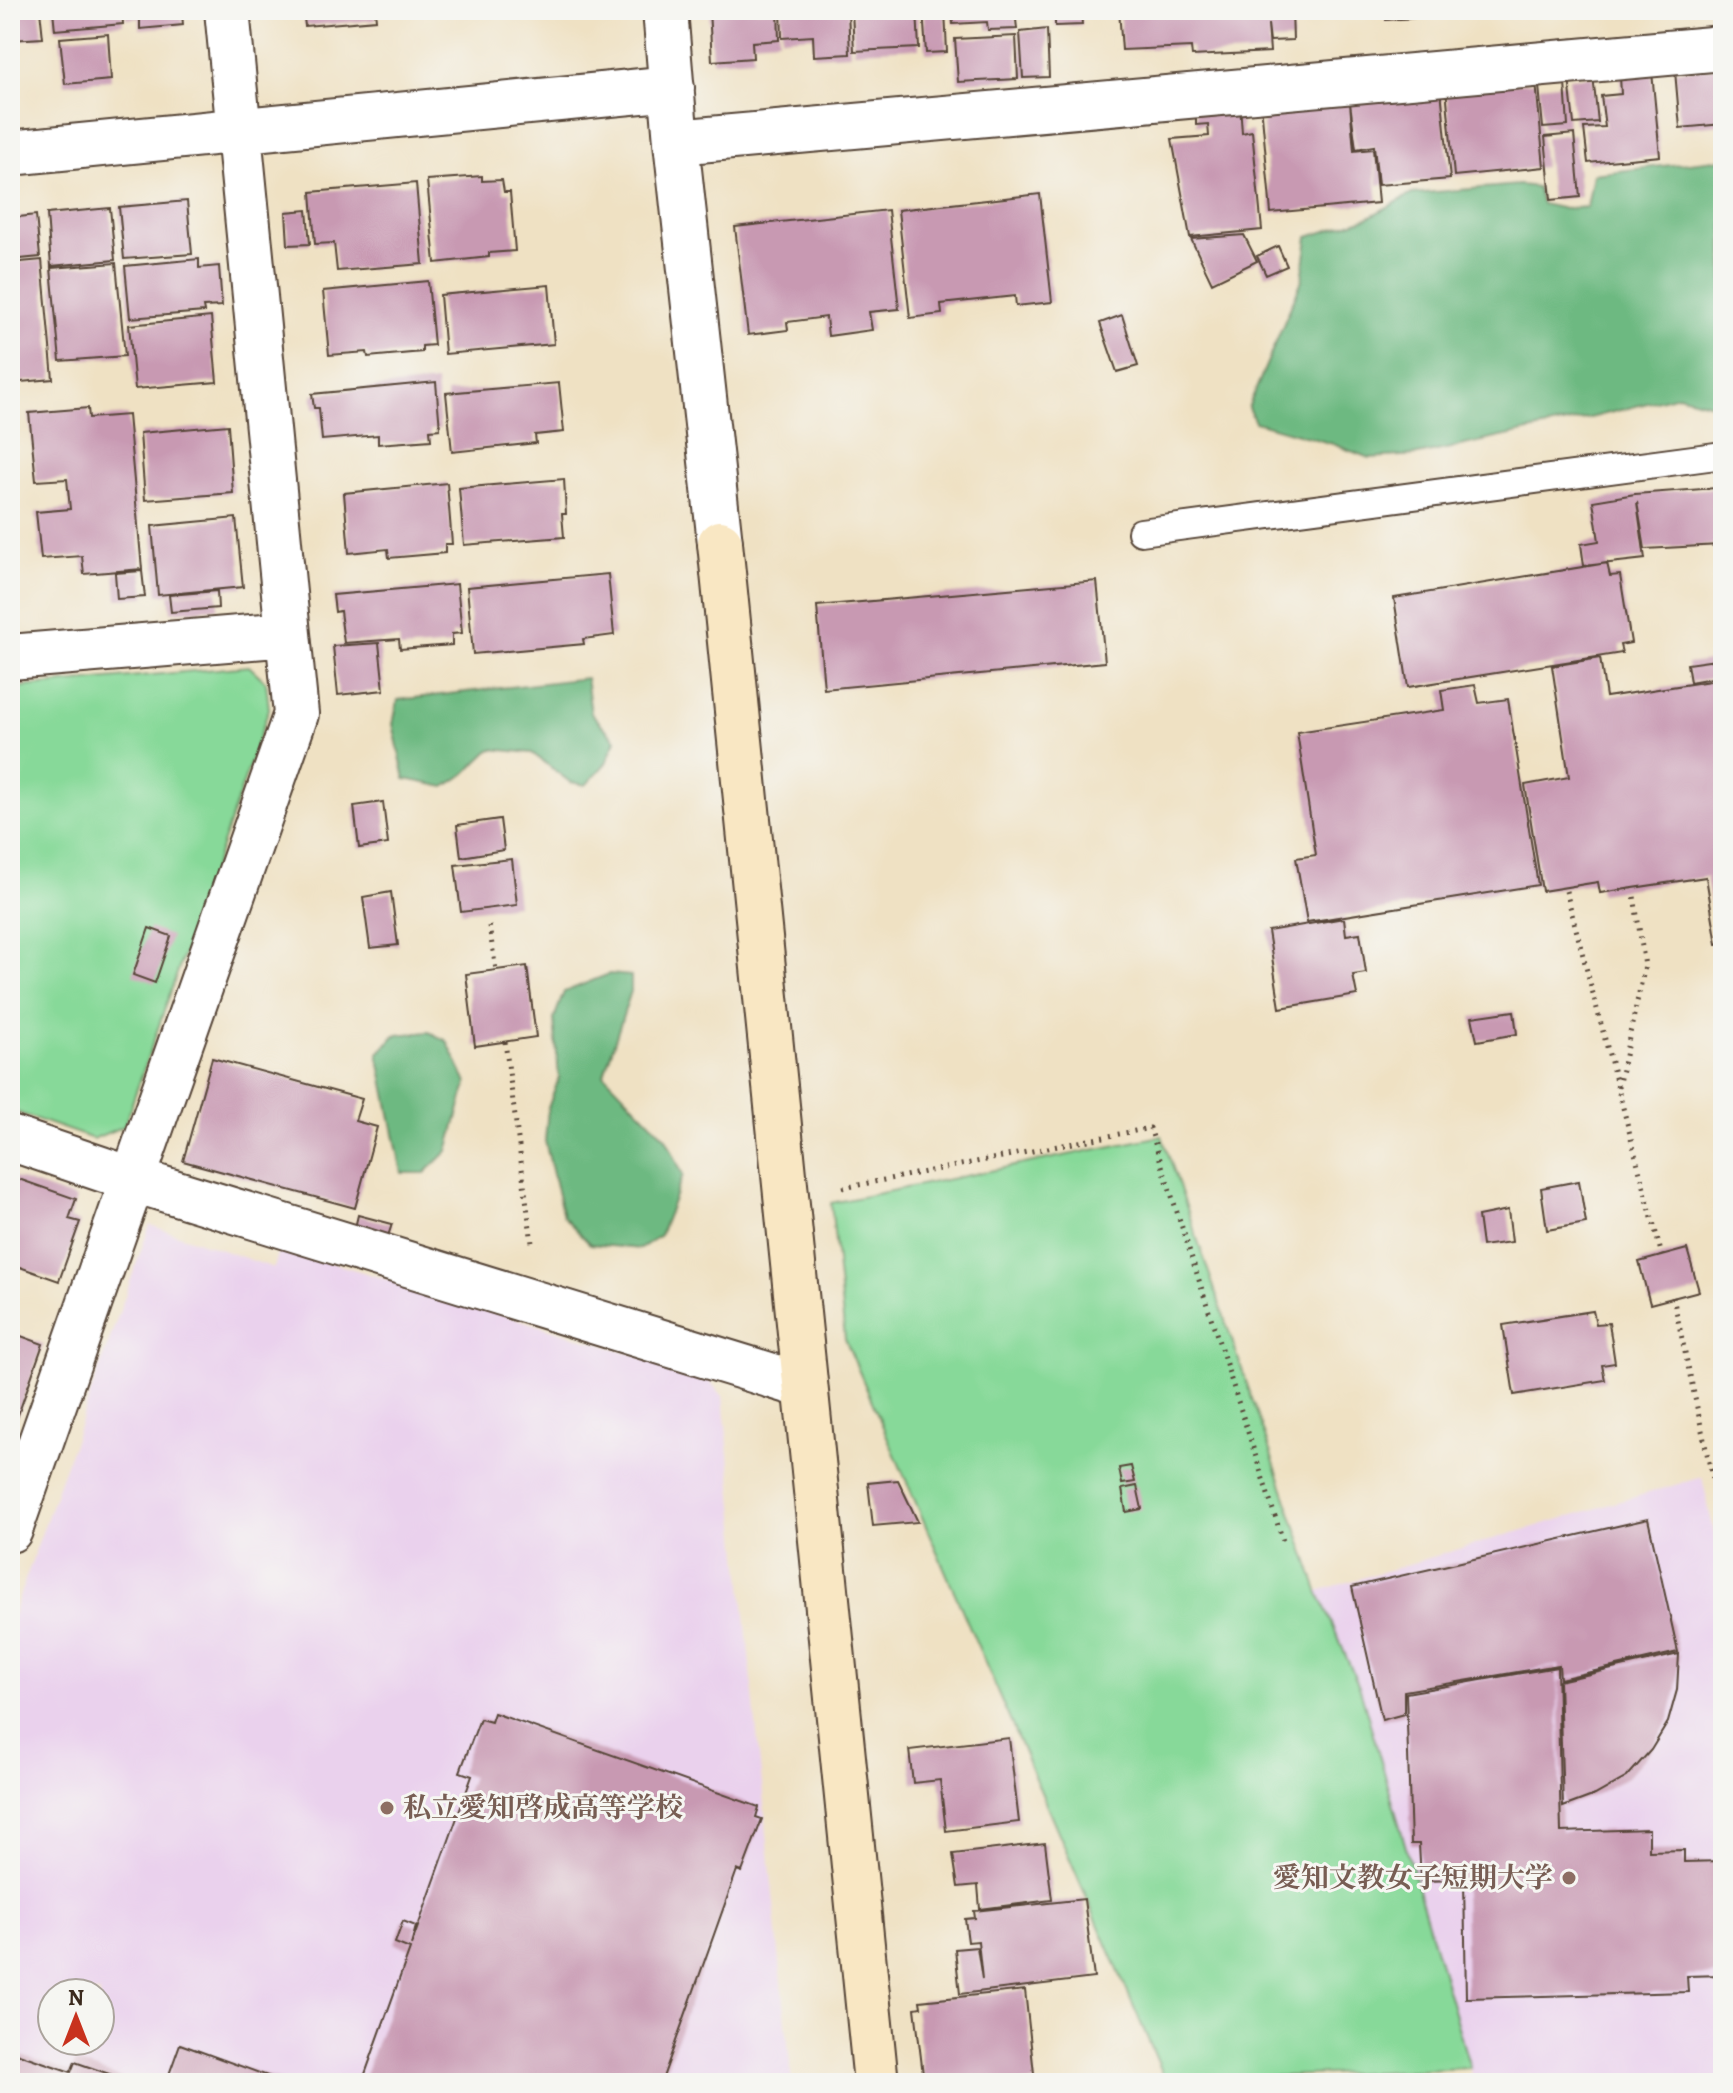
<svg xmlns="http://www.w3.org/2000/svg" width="1733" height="2093" font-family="Alegreya,'Noto Serif JP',serif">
<rect width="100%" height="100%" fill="#f6f6f2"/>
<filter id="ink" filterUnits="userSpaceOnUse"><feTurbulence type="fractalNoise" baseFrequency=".0125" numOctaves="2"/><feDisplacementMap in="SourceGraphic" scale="16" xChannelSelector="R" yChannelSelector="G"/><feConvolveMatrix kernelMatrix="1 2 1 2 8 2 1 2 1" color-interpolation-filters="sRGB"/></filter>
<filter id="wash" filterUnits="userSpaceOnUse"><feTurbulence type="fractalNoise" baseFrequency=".006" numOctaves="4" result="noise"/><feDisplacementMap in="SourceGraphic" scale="32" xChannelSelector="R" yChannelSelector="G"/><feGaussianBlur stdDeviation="1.8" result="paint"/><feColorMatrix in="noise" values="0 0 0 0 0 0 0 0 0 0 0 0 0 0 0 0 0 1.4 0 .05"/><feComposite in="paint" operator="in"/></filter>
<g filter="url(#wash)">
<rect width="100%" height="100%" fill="#efe1c3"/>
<!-- built -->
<path fill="#ead1ed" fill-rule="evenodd" d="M150,1225L274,1268L280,1247L705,1376L723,1396L792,2083H10V1623ZM52,1993H100V2041H52Z
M1702,1477L1723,1574V2083H1474L1360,1689L1318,1591Z"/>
<!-- green -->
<path fill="#87d999" stroke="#61825c" stroke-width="2" d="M249,666L266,682L269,709L124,1126L93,1139L10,1110V688Z
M1162,1136L1318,1591L1360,1689L1470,2068L1166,2081L845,1339L831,1203Z"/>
<!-- forest -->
<path fill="#6db981" stroke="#547250" stroke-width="2" d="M1723,159V407L1678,395L1594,417L1418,455L1369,458L1333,444L1255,422L1248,408L1302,280L1308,237L1369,217L1412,194L1519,185L1537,187L1542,204L1565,209L1587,207L1593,174Z
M586,678L591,713L616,740L606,763L586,785L570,782L532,753L491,749L466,773L445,787L405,779L393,724L398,700Z
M609,974L631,976V991L604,1074L666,1138L683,1175L660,1235L640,1249L590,1244L563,1216L545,1141L548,1108L559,1078L554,1019L564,992Z
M429,1032L447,1041L467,1083L448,1151L425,1173H402L378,1054L395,1035Z"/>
<g id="blocks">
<!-- building -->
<path fill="#c899b2" d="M10,10H40L43,38L10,40Z
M53,10H122L123,24L55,30Z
M126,10H192V12L182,13L183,25L140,29V18L126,19Z
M264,10H290V12L265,14Z
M303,10H375L376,20L305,26Z
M709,10H778L779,40L752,42L753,58L712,61Z
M781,10H848L850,54L814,56L813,36L782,38Z
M852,10H917L919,48L854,51Z
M923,10H945L947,52L926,53Z
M952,10H1015L1017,29L988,30L987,22L953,24Z
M1019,10H1081L1082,25L1055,26V15L1019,18Z
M1119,10H1292L1293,40L1270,41L1268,24L1270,52L1192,56L1191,47L1122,50Z
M1385,10H1445V16L1386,20Z
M1047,29L1049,77L1023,78L1020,32Z
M108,34L111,80L65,84L60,38Z
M1016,36L1018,79L958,82L955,39Z
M1723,67V124L1680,128L1675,71Z
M1652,72L1660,156L1588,163L1584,128L1605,127L1601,96L1621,94L1620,76Z
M1593,76L1598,122L1574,124L1569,78Z
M1536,82L1544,167L1454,176L1446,88Z
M1565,83L1568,126L1543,128L1539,86Z
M1441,90L1450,179L1378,185L1374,146L1356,149L1350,103L1354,151L1373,149L1378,203L1271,213L1261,104Z
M1240,104L1242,133L1252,131L1262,230L1190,237L1172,139L1209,136L1208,124L1196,125V108Z
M1574,134L1580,197L1551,200L1545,137Z
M482,176V181L502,180L504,192H510L515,251L489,253V257L435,263L427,180Z
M416,183L423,264L337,271L334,243L315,244L311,192Z
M1040,194L1052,302L1016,306L1015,296L941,304L942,314L910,318L898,210Z
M187,201L192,254L124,259L119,207Z
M110,208L115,260L51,266L47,214Z
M307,210L310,244L288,245L286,212Z
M888,210L899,309L869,312L872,330L828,336L826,317L787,322L788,330L748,335L735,227Z
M36,215L40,257L10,260V218Z
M1244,235L1257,261L1212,283L1191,239Z
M1278,246L1287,266L1266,275L1257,256Z
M199,259V268L219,266L222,306L203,307L204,312L130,318L125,266Z
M42,260L53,379L10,383V263Z
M116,263L125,356L60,361L51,268Z
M428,281L434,345L422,346V352L368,357L367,352L329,355L323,291Z
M549,285L554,344L445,354L440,295Z
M1122,315L1138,366L1117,372L1100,323Z
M211,317L217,382L135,389L129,325Z
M436,382L440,429L430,430L431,440L378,444V435L322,440L319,408H314L312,394Z
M559,383L564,432L535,435L536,443L452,452L446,393Z
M88,408L89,418L128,415L142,569L84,574L82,556L41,559L36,512L70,509L67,479L36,481L29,413Z
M228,425L233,493L145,500L140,433Z
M564,479L566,514H562L564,537L464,545L459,488Z
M447,483L452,544H445V553L389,558L388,549L349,553L344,493Z
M1717,487H1723V531H1721Z
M1716,488L1720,545L1645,549L1637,502L1645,559L1584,566L1581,544L1599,541L1593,501L1635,494Z
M236,518L243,587L158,595L152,526Z
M1607,563L1610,576L1620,575L1631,643L1620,645L1622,653L1408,687L1394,598Z
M142,571L145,597L117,599L115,573Z
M608,574L614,635L583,639L584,644L473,654L467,587Z
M1097,581L1105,662L824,689L817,606Z
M457,584L462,633L452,634V645L400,649L399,639L344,643L340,611L335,612L333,595Z
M217,591L218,608L171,612L169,595Z
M379,643L384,690L338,695L333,646Z
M1600,658L1606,697L1723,679V731L1717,732L1723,767V943L1717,944L1706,877L1600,893L1598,882L1542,891L1525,785L1569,777L1552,666Z
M1723,659V676L1690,682L1687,664Z
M1475,685L1479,703L1508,699L1538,885L1307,922L1296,858L1316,855L1297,732L1444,710L1441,690Z
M383,802L388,844L359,848L354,806Z
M500,819L504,850L461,857L457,825Z
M512,859L517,905L461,912L455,865Z
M391,892L398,945L370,948L363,897Z
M1344,918L1346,935L1360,933L1366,973L1353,975L1357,995L1280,1008L1268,931Z
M149,928L171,936L155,983L133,975Z
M527,966L536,1037L475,1046L466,974Z
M1514,1011L1517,1034L1477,1041L1472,1017Z
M212,1058L362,1099L355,1121L377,1127L355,1208L183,1161Z
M10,1176L76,1199L69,1219L80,1222L59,1281L17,1266L10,1285Z
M1579,1181L1586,1223L1547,1230L1541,1188Z
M1508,1210L1512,1242L1482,1246L1478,1216Z
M358,1215L392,1224L388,1236L355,1228Z
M1687,1249L1699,1291L1650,1304L1639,1262Z
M1593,1311L1596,1324L1609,1323L1615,1363L1602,1365L1605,1380L1514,1395L1503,1325Z
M10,1332L43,1344L13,1429L10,1428Z
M1131,1466L1135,1482L1122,1484L1119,1468Z
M898,1480L918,1522L873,1526L868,1483Z
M1137,1486L1142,1509L1126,1512L1122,1489Z
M1648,1519L1678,1652L1560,1679L1559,1665L1404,1691V1714L1382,1720L1352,1587Z
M1679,1654L1677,1690L1668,1722L1651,1750L1627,1777L1595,1795L1563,1807L1559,1681Z
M1557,1667L1561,1832L1649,1829V1851L1684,1850V1862L1723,1861V1975L1687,1976L1688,1992L1466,1998L1464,1880L1421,1881L1419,1844H1411L1406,1693Z
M494,1713L759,1807L756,1817L762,1819L742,1872L737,1870L661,2083H380L364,2077L410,1949L395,1943L403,1921L416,1926L411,1946L472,1776L460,1772L480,1719L491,1722Z
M1009,1738L1019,1822L946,1831L940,1780L913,1783L909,1750Z
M1045,1843L1052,1900L980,1909L978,1885L958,1887L953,1854Z
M1084,1899L1094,1978L960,1994L955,1949L977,1947L982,1979L978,1941L968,1942L965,1919L975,1918L974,1911Z
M1025,1990L1035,2083H987V2079L924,2083L915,2008L921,2007L920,2001Z
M180,2044L287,2083H166Z
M13,2052L71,2072L75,2062L135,2083H10V2059Z"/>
</g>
</g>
<g filter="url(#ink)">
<use href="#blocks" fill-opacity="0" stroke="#564537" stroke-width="2"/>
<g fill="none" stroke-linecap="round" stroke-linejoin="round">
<defs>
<path id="lane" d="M1141,532L1723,455"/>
<path id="street" d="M665,10L676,142L720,543
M676,142L1723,48
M10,153L672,88
M10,657L288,634L227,10
M10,1138L131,1179L805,1386
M10,1530L296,714L288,634"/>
<path id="secondary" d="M720,543L876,2083"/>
</defs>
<!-- lane casing -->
<use href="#lane" stroke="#564537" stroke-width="30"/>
<!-- street casing -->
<use href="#street" stroke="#564537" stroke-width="48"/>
<!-- secondary casing -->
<use href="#secondary" stroke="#564537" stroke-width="48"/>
<!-- path -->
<path stroke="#564537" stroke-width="5" stroke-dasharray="2 6" stroke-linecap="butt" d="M1566,891L1662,1256
M489,926L496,970
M505,1042L532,1243
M1618,1087L1645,966L1634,896
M843,1188L1150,1128L1283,1541
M1673,1297L1723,1527"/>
<!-- lane -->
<use href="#lane" stroke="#fff" stroke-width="26"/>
<!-- street -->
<use href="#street" stroke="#fff" stroke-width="44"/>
<!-- secondary -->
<use href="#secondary" stroke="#f9e7c3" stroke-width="44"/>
</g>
</g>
<!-- markers -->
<g fill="#8d6e63" stroke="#f6f6f2" stroke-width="3">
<circle cx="387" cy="1808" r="8"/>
<circle cx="1569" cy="1878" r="8"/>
</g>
<g text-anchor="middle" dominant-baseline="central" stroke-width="6" stroke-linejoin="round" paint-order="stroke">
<!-- education labels -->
<g font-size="28" font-weight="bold" fill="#785e54" stroke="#f6f6f2" text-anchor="start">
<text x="403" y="1808">私立愛知啓成高等学校</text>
<text x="1553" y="1878" text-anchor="end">愛知文教女子短期大学</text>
</g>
</g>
<!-- margin -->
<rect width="1733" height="2093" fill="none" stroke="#f6f6f2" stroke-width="40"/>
<!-- north arrow -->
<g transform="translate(76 2017)"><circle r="38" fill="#f6f6f2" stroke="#aba49d" stroke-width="2"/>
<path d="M0-6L14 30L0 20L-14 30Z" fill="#c8321e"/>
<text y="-12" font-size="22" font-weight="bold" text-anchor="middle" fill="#3b2a1e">N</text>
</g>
</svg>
